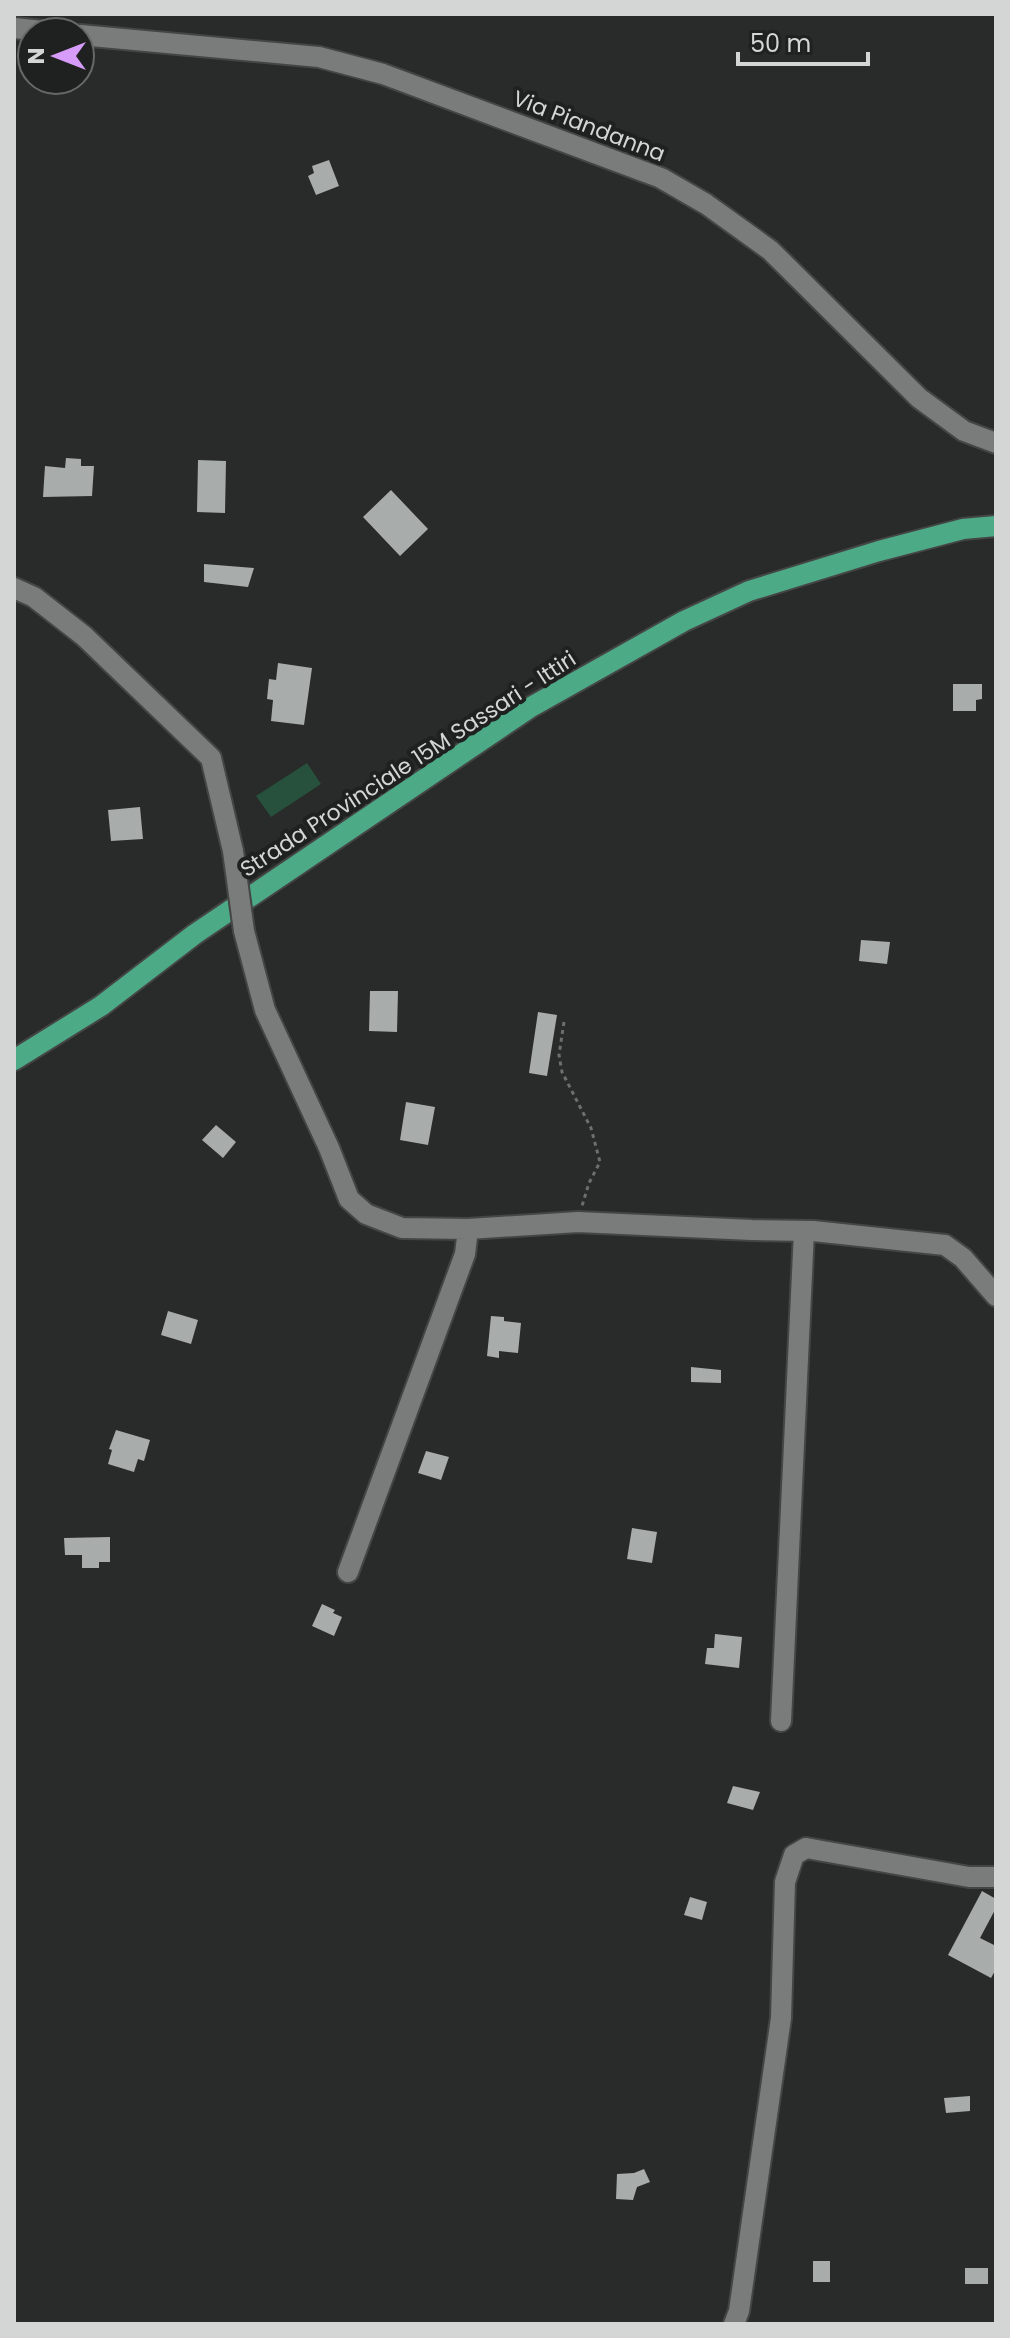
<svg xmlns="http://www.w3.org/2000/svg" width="1010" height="2338" font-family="Poppins,sans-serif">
<rect width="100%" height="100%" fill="#282b29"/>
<!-- green -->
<path fill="#27503d" d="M307,763L321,784L271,817L256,796Z"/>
<!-- building -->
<path fill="#a8acaa" d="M329,160L339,186L316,195L308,176L314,173L312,166Z
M66,458L81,459V466H94L92,496L43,497L45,466L65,468Z
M198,460L226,461L225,513L197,512Z
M391,490L428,529L400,556L363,517Z
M204,564L254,568L248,587L204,582Z
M278,663L312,668L304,725L271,721L273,700L267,699L269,679L276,680Z
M953,684H982V699L976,700V711H953Z
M140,807L143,839L111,841L108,810Z
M861,940L890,942L887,964L859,961Z
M370,991H398L397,1032L369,1031Z
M538,1012L557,1015L547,1076L529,1073Z
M406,1102L435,1107L428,1145L400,1140Z
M216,1125L236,1142L223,1158L202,1140Z
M168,1311L198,1320L191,1344L161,1335Z
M491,1316L504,1317V1321L521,1323L518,1353L499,1351V1358L487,1356Z
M691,1367L721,1370V1383L691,1382Z
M116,1430L150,1440L144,1461L138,1459L134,1472L108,1464L112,1450L109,1449Z
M426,1451L449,1457L441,1480L418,1473Z
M632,1528L657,1532L652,1563L627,1559Z
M110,1537V1562H99V1568H82V1555H65L64,1538Z
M322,1604L335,1610L333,1613L342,1617L334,1636L312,1626Z
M715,1634L742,1637L739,1668L705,1664L707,1648H714Z
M733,1786L760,1792L753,1810L727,1803Z
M982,1891L996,1899V1908L980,1938L996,1946V1969L991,1978L948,1955Z
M690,1897L707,1902L702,1920L684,1915Z
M970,2096V2111L946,2113L944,2098Z
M644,2169L650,2182L637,2187L633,2200L616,2199L617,2174L634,2173Z
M813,2261H830V2282H813Z
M965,2268H988V2284H965Z"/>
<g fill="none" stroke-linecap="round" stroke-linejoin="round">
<defs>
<path id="minor" d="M14,28L52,32
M80,35L319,57L383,74L661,178L706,204L770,250L919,398L964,431L996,443
M14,588L34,597L84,636L211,758L233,851
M244,931L265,1010L329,1148L349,1199L366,1214L402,1228L468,1229L578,1222L752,1230L813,1231L945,1245L963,1258L996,1296
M348,1572L465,1254L468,1229
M781,1721L804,1231
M734,2324L739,2311L781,2018L785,1882L794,1855L806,1848L969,1877H996"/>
<path id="major" d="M14,1060L101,1006L195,934L531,707L684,621L749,591L879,551L963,529L996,526"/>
</defs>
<!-- minor casing -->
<use href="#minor" stroke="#444645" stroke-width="24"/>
<!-- major casing -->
<use href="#major" stroke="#444645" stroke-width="24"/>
<!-- path -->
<path stroke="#6d6f6e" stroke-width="3" stroke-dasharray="4 4" stroke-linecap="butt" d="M564,1022L559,1055L562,1072L591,1128L600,1162L589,1183L582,1206"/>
<!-- minor -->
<use href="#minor" stroke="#797c7a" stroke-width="20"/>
<!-- major -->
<use href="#major" stroke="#4daa86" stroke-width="20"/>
<defs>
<path id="minor-bridge" d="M233,851L244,931"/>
</defs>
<!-- minor-bridge casing -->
<use href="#minor-bridge" stroke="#444645" stroke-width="24" stroke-linecap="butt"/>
<!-- minor-bridge -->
<use href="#minor-bridge" stroke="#797c7a" stroke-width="20"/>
</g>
<g text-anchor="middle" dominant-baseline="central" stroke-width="8" stroke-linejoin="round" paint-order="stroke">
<!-- street labels -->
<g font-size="22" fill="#d4d6d5" stroke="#1e2120">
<text transform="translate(589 126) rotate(21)">Via Piandanna</text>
<text transform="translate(408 764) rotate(-33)">Strada Provinciale 15M Sassari - Ittiri</text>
</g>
</g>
<!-- border -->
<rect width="1010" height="2338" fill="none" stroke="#d4d6d5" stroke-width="32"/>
<!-- north arrow -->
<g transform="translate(56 56) rotate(270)"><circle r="38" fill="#1e2120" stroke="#676968" stroke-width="2"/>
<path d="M0-6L14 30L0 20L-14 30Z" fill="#d79bf9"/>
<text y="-12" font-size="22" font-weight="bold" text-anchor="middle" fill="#d4d6d5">N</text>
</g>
<!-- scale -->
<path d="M738 52v12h130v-12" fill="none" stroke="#d4d6d5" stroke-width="4"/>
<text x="750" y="52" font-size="24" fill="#d4d6d5" stroke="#1e2120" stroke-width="6" paint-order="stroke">50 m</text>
</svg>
